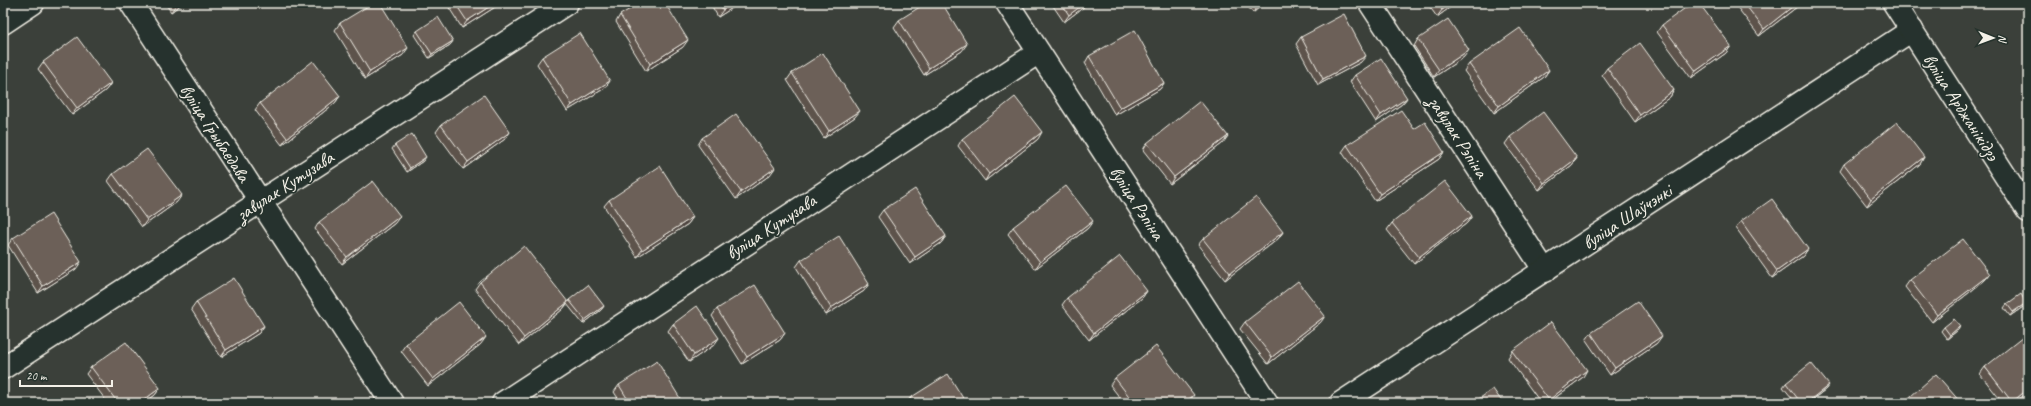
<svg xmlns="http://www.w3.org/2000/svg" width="2031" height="406" font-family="Caveat,sans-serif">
<rect width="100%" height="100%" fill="#3b403a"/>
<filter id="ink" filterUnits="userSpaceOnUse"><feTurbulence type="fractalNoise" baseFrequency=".025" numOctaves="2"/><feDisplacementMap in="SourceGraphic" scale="8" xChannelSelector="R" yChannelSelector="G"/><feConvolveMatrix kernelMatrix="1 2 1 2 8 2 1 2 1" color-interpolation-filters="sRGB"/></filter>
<g filter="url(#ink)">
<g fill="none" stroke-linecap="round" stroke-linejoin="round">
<defs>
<path id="minor" d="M131,3L392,403
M1007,3L1267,403
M1370,3L1545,271
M3,23L33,3
M3,368L567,3
M503,403L1039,52"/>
<path id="tertiary" d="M1341,403L1912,30"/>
<path id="secondary" d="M1894,3L2028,211"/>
</defs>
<!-- minor casing -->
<use href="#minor" stroke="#f4f1e8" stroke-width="25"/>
<!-- tertiary casing -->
<use href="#tertiary" stroke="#f4f1e8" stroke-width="25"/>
<!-- secondary casing -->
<use href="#secondary" stroke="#f4f1e8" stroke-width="25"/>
<!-- minor -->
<use href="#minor" stroke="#26332d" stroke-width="22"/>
<!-- tertiary -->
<use href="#tertiary" stroke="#26332d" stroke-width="22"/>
<!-- secondary -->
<use href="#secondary" stroke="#26332d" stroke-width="22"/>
</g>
<!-- wall -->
<path fill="#5d534c" stroke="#f4f1e8" d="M165,3H183L171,12Z
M446,3H500V4L462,28Z
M710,3H740L718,17Z
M1051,3H1089L1064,22Z
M1245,3H1264L1253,13Z
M1427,3H1456L1437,17Z
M1734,3H1802L1759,36Z
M620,15L683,47L646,71L616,22Z
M899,20L962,51L924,75L894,27Z
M340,23L403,55L365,79L335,30Z
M1662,25L1731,46L1726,53L1691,78L1657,32Z
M417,31L453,41L450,45L429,58L414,35Z
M1301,37L1361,62L1318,85L1296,44Z
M1418,39L1464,57L1434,77L1414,46Z
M1089,56L1164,83L1160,89L1115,115L1085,63Z
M542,57L605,88L567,111L537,64Z
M43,62L111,83L106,90L72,115L38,69Z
M1469,64L1549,70L1544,77L1494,113L1464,71Z
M1607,68L1674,90L1670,97L1635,122L1602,75Z
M792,73L855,117L824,138L787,80Z
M1355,75L1407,98L1402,104L1376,122L1350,82Z
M340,96L335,103L282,145L255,110L260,103Z
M441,125L510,132L505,139L463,169L436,132Z
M1414,129L1444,152L1439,159L1375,201L1342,152L1347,145Z
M1510,137L1577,158L1572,165L1539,190L1505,144Z
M702,138L770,175L736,199L698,145Z
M962,139H1038L985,181L958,146Z
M1147,143H1223L1170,184L1143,150Z
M395,145L423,161L407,172L392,149Z
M1924,157L1920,164L1867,206L1840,171L1844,164Z
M113,174L177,202L142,227L108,181Z
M609,200L693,217L688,224L637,257L604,206Z
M883,210L946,236L941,243L910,264L878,217Z
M1472,216L1467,223L1414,264L1387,230L1392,223Z
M1741,221L1808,249L1803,256L1772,278L1736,228Z
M319,222L395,223L342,264L315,229Z
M1013,227L1088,228L1035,269L1008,234Z
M1283,232L1278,239L1225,280L1198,245L1203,239Z
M13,238L76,269L38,293L8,245Z
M801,260L864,291L826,315L796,267Z
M1990,274L1985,280L1932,322L1905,287L1910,280Z
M480,282L568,302L569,300L604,306L601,310L583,324L567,304L563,309L519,345L475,289Z
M1147,291L1142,298L1089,340L1062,305L1067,298Z
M196,302L264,326L259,333L221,357L191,309Z
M2026,303L2023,307L2010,316L2004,308L2007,304Z
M717,309L785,333L780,340L742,364L712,316Z
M1245,322H1321L1268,364L1240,329Z
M673,324L714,345L689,362L668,331Z
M1960,326L1958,330L1947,339L1941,331L1944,327Z
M1591,333L1657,343L1610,375L1586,340Z
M406,344H481L428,386L401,351Z
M1512,351L1583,377L1548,403H1541L1508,358Z
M91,367L160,388L155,395L144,403H108L86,374Z
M1985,367L2014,403H2003L1980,374Z
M1115,378L1189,402L1188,403H1124L1110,385Z
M1786,383L1826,389L1808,403H1796L1783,387Z
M619,385L683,403H621L614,392Z
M910,398L966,403H907Z"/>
<!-- shaded-wall -->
<path fill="#4c433e" stroke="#f4f1e8" d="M178,3H183L171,12L176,5Z
M495,3H500V4L462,28L467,21Z
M734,3H740L718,17L723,10Z
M1085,3H1089L1064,22L1069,15Z
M1261,3H1264L1253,13L1257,6Z
M1452,3H1456L1437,17L1442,10Z
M1797,3H1802L1759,36L1764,29Z
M688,40L683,47L646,71L650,64Z
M453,41L450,45L429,58L432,54Z
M967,44L962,51L924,75L929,68Z
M1731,46L1726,53L1691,78L1696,71Z
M408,48L403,55L365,79L370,72Z
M1469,50L1464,57L1434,77L1439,70Z
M1366,56L1361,62L1318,85L1323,79Z
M1549,70L1544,77L1494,113L1499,106Z
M610,81L605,88L567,111L572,105Z
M111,83L106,90L72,115L77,108Z
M1164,83L1160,89L1115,115L1120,108Z
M1674,90L1670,97L1635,122L1640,115Z
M340,96L335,103L282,145L287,138Z
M1407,98L1402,104L1376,122L1381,115Z
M860,111L855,117L824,138L829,131Z
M510,132L505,139L463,169L468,162Z
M1042,132L1038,139L985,181L989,174Z
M1228,136L1223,143L1170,184L1174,177Z
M1444,152L1439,159L1375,201L1380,194Z
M426,157L423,161L407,172L410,168Z
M1924,157L1920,164L1867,206L1871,199Z
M1577,158L1572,165L1539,190L1544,183Z
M775,168L770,175L736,199L741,192Z
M182,195L177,202L142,227L147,220Z
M400,216L395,223L342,264L347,257Z
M1472,216L1467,223L1414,264L1419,257Z
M693,217L688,224L637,257L642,250Z
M1093,221L1088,228L1035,269L1040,262Z
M1283,232L1278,239L1225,280L1230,273Z
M946,236L941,243L910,264L915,257Z
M1808,249L1803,256L1772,278L1777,271Z
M81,262L76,269L38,293L43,286Z
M1990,274L1985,280L1932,322L1937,315Z
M869,284L864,291L826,315L831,308Z
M1147,291L1142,298L1089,340L1094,333Z
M568,302L563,309L519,345L524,338Z
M2026,303L2023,307L2010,316L2013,312Z
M604,306L601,310L583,324L585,320Z
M1325,316L1321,322L1268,364L1272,357Z
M264,326L259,333L221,357L226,350Z
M1960,326L1958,330L1947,339L1950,335Z
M785,333L780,340L742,364L747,357Z
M1662,336L1657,343L1610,375L1615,368Z
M486,337L481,344L428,386L433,379Z
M719,338L714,345L689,362L694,355Z
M1587,370L1583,377L1548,403H1546L1549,400Z
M1829,385L1826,389L1808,403H1806Z
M160,388L155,395L144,403H140Z
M2028,389V392L2014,403H2011Z
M1194,395L1189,402L1188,403H1184Z"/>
<!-- building -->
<path fill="#6c6058" stroke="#f4f1e8" d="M373,3H380L408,48L370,72L340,23Z
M455,3H495L467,21Z
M640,3H665L688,40L650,64L620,15Z
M719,3H734L723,10Z
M926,3H942L967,44L929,68L899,20Z
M1061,3H1085L1069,15Z
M1255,3H1261L1257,6Z
M1437,3H1452L1442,10Z
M1692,3H1699L1731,46L1696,71L1662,25Z
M1744,3H1797L1764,29Z
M1344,14L1366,56L1323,79L1301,37Z
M438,17L453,41L432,54L417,31Z
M1448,19L1469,50L1439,70L1418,39Z
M1520,28L1549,70L1499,106L1469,64Z
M1135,30L1164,83L1120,108L1089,56Z
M580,33L610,81L572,105L542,57Z
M77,37L111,83L77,108L43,62Z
M1640,43L1674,90L1640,115L1607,68Z
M823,53L860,111L829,131L792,73Z
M1381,58L1407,98L1381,115L1355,75Z
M313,61L340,96L287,138L260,103Z
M484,95L510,132L468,162L441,125Z
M1015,97L1042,132L989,174L962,139Z
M1200,101L1228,136L1174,177L1147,143Z
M1401,110L1414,129L1425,122L1444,152L1380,194L1347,145Z
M1543,112L1577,158L1544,183L1510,137Z
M736,114L775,168L741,192L702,138Z
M1897,122L1924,157L1871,199L1844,164Z
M412,134L426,157L410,168L395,145Z
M147,149L182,195L147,220L113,174Z
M660,166L693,217L642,250L609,200Z
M373,181L400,216L347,257L319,222Z
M1445,181L1472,216L1419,257L1392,223Z
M1066,186L1093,221L1040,262L1013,227Z
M915,189L946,236L915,257L883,210Z
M1256,197L1283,232L1230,273L1203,239Z
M1772,199L1808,249L1777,271L1741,221Z
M51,214L81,262L43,286L13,238Z
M839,236L869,284L831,308L801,260Z
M1963,239L1990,274L1937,315L1910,280Z
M524,246L568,302L524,338L480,282Z
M1120,256L1147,291L1094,333L1067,298Z
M234,278L264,326L226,350L196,302Z
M1298,281L1325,316L1272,357L1245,322Z
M588,285L604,306L585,320L569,300Z
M755,285L785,333L747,357L717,309Z
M2021,294L2026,303L2013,312L2007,304Z
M1638,301L1662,336L1615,368L1591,333Z
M459,302L486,337L433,379L406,344Z
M697,306L719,338L694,355L673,324Z
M1954,319L1960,326L1950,335L1944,327Z
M1551,322L1587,370L1549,400L1512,351Z
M2028,333V389L2012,402L1985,367Z
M126,342L160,388L140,403H118L91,367Z
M1156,346L1194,395L1184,403H1134L1115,378Z
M657,361L683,403H630L619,385Z
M1811,363L1829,385L1806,403H1801L1786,383Z
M948,374L966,403H913L910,398Z
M1936,374L1961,403H1903Z
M1493,389L1503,403H1473Z"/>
</g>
<g text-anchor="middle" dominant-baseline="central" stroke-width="3.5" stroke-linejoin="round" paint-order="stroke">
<!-- street labels -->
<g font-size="19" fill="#f4f1e8" stroke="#26332d">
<text transform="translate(1961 107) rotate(57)">вуліца Арджанікідзэ</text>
<text transform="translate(215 133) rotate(57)">вуліца Грыбаедава</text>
<text transform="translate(1458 137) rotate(57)">завулак Рэпіна</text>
<text transform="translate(285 186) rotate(-33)">завулак Кутузава</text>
<text transform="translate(1137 203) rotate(57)">вуліца Рэпіна</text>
<text transform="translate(1627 217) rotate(-33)">вуліца Шаўчэнкі</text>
<text transform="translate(771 227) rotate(-33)">вуліца Кутузава</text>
</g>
</g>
<!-- margin -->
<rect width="2031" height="406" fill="none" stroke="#26332d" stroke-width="16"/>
<rect x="8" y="8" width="2015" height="390" fill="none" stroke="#f4f1e8" stroke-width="1.5" filter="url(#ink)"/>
<!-- north arrow -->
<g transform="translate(1993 38) rotate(91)" stroke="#26332d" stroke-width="3" paint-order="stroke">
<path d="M0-3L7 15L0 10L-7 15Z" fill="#f4f1e8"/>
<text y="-6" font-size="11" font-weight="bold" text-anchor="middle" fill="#f4f1e8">N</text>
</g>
<!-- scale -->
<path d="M20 380v6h92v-6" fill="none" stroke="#f4f1e8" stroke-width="2"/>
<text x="26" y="380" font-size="12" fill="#f4f1e8" stroke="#26332d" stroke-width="3" paint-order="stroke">20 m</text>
</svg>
